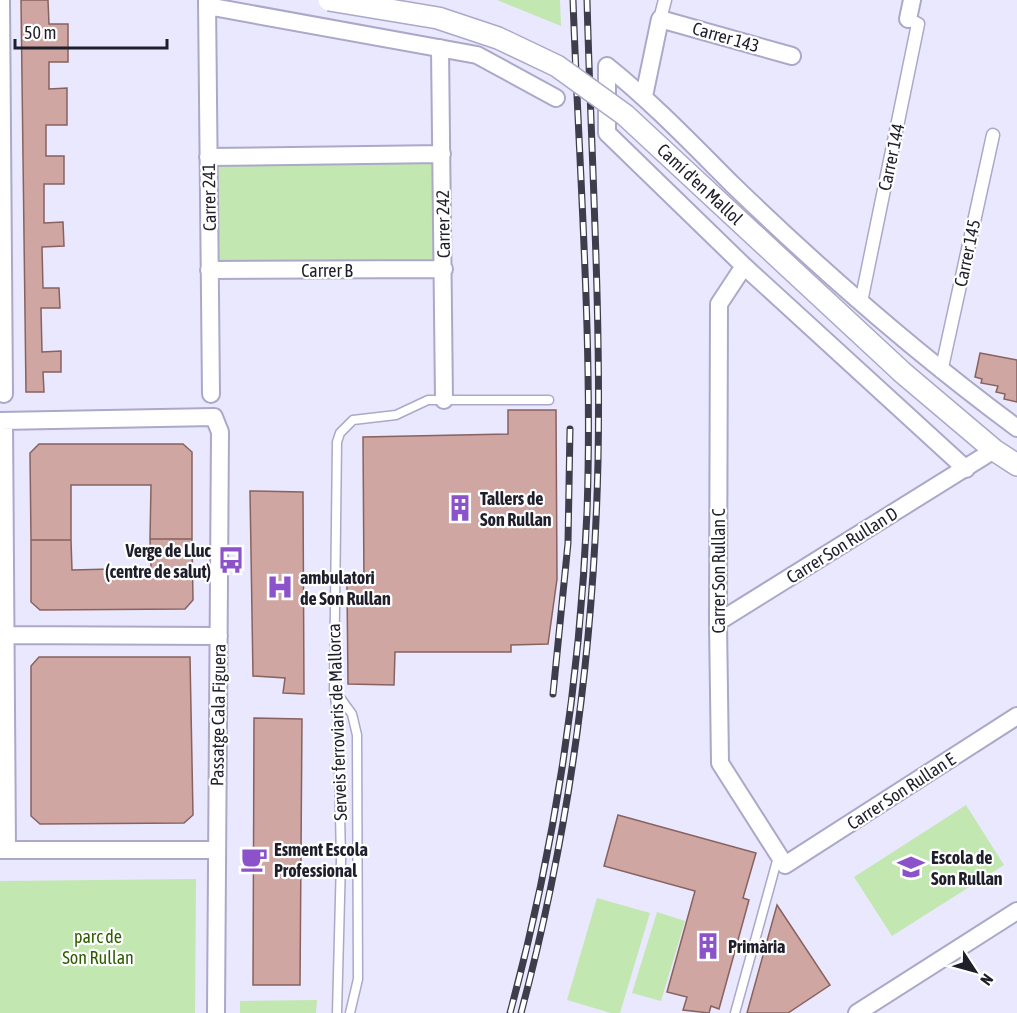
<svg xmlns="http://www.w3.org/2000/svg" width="1017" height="1013" font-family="'Asap Condensed',sans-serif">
<rect width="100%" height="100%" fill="#eae8fe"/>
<!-- green -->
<path fill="#c3e7b0" d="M497,0H560L561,26Z
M442,154L444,269L209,270L208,157Z
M966,805L1004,865L892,936L854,877Z
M196,879L195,1013H0V881Z
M597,898L650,913L620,1013H611L567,1000Z
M657,912L685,921L661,1001L632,993Z
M317,1000L316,1013H240V1001Z"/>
<!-- building -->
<path fill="#cfa6a2" stroke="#87625e" stroke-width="1.5" d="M21,0H48L49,24H68V62H49V89L67,88V125H46V156H64V184H44V223L63,222L64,246L42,247L43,288H59L60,308H41L42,352L61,351V372H43L44,392H26Z
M980,353L1017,360V402L1004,399L1005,394L996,392L998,386L981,383L982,379L975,377Z
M508,410H556L557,579L548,644L511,645V652H395L394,685L348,684L347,585H364L363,437L508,434Z
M39,444H183L192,452V539H150L151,485H71V540H31L30,453Z
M250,491L303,492L304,694L283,693L285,678L253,676Z
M150,539H192L193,600L185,609L40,610L31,602V540H71L72,570L151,568Z
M39,657H190L193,815L184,823L40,824L31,816V666Z
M254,718L302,719L300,985H253Z
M618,815L756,853L743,898L749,900L719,1009L711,1006L709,1013L683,1010L687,997L667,992L695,891L604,866Z
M777,905L830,985L788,1013H747Z"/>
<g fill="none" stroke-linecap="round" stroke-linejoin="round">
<defs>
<path id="service" d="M336,692L352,714L357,735L358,979L350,1013
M337,1013L341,860L338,720L334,689L337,442L340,433L353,420L396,415L428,400H549
M735,1013L778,857"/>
<path id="pedestrian" d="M660,19L665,0
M861,302L918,24L908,19
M941,372L993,135"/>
<path id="minor" d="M1,0L4,394
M207,0L211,394
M207,6L477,55L556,98
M908,19L912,0
M440,48L444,400
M607,66V133L744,266L966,469
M607,66C653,103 692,144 733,185C823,272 917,354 1017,428
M644,96L660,19L792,56
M208,157L442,154
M744,266L719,304L718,622L720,763L785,865L1017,716
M209,270L444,269
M0,421L214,417L220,432L216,1013
M4,421L7,850
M718,622L994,450
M0,635L219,636
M0,850H215
M857,1013L1017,911"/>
<path id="tertiary" d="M903,373L994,450L1017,465"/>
</defs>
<!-- service casing -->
<use href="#service" stroke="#aba8ca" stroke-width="11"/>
<!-- pedestrian casing -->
<use href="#pedestrian" stroke="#aba8ca" stroke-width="15"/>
<!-- minor casing -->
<use href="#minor" stroke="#aba8ca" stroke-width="20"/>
<!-- tertiary casing -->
<use href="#tertiary" stroke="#aba8ca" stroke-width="24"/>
<!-- service -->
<use href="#service" stroke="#fff" stroke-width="8"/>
<!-- pedestrian -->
<use href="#pedestrian" stroke="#fff" stroke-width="12"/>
<!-- minor -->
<use href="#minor" stroke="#fff" stroke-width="16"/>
<!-- tertiary -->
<use href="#tertiary" stroke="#fff" stroke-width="21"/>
<defs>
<path id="rail" d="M553,694L568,543L570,429
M510,1013C554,851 580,681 587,512C593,341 579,171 573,0
M521,1013C569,834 594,647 598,461C601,308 591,153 587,0"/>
</defs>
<!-- rail casing -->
<use href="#rail" stroke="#3e3d4b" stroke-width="7"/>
<!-- rail -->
<use href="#rail" stroke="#fff" stroke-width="4.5" stroke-dasharray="14" stroke-linecap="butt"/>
<defs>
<path id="tertiary-bridge" d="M329,0L438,18L498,38L557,66L625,115L903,373"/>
</defs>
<!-- tertiary-bridge casing -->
<use href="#tertiary-bridge" stroke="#aba8ca" stroke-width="24" stroke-linecap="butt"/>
<!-- tertiary-bridge -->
<use href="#tertiary-bridge" stroke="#fff" stroke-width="21"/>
</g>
<!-- icons -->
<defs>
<symbol id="building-bare" viewBox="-9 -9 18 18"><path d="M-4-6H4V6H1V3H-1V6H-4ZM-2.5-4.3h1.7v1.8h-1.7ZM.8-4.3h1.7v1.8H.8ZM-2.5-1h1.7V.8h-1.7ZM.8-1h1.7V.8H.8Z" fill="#8b52c9" stroke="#fff" stroke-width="2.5" paint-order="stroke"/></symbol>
<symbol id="bus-bare" viewBox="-9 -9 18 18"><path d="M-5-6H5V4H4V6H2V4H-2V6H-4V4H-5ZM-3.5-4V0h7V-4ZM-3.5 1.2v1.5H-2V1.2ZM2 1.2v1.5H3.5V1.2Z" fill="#8b52c9" stroke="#fff" stroke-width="2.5" paint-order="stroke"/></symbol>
<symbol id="hospital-bare" viewBox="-9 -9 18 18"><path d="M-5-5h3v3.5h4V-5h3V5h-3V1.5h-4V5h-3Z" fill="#8b52c9" stroke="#fff" stroke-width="2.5" paint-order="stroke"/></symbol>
<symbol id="cafe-bare" viewBox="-9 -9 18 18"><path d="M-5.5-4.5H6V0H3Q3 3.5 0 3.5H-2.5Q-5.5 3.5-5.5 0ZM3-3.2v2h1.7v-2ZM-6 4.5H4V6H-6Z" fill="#8b52c9" stroke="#fff" stroke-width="2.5" paint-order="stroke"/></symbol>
<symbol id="school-bare" viewBox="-9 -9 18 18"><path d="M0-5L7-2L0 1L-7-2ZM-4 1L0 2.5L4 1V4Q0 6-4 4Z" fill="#8b52c9" stroke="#fff" stroke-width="2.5" paint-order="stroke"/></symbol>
</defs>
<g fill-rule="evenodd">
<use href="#building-bare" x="441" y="489" width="38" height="38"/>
<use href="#bus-bare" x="212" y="541" width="38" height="38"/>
<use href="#hospital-bare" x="261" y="568" width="38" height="38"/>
<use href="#cafe-bare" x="235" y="840" width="38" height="38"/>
<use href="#school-bare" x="892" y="848" width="38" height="38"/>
<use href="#building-bare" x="689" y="927" width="38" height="38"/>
</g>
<g text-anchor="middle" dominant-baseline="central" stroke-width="4.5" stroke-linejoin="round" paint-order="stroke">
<!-- street labels -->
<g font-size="18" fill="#1f1e2b" stroke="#fff">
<text transform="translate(726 37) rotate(16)">Carrer 143</text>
<text transform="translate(891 157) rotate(-78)">Carrer 144</text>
<text transform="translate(700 184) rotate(43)">Camí d'en Mallol</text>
<text transform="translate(209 197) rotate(-91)">Carrer 241</text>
<text transform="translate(443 224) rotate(-91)">Carrer 242</text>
<text transform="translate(967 253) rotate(-78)">Carrer 145</text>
<text x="327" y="270">Carrer B</text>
<text transform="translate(842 545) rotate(-32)">Carrer Son Rullan D</text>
<text transform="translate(718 571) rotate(-90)">Carrer Son Rullan C</text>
<text transform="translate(218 715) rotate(-89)">Passatge Cala Figuera</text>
<text transform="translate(337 722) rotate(-92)">Serveis ferroviaris de Mallorca</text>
<text transform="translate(901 791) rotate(-33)">Carrer Son Rullan E</text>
</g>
<!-- poi labels -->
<g font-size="18" font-weight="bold" fill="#1f1e2b" stroke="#fff" text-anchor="start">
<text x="480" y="498">Tallers de<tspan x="480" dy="21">Son Rullan</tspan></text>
<text x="211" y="550" text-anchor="end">Verge de Lluc<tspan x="211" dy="21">(centre de salut)</tspan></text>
<text x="300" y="577">ambulatori<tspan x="300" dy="21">de Son Rullan</tspan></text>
<text x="274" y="849">Esment Escola<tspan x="274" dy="21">Professional</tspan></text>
<text x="931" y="857">Escola de<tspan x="931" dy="21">Son Rullan</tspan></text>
<text x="728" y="946">Primària</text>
</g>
<!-- park labels -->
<g font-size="18" fill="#2e5d00" stroke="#fff">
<text x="98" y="936">parc de<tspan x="98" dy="21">Son Rullan</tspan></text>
</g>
</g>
<!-- north arrow -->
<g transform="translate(975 971) rotate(126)" stroke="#ffffff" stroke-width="4.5" paint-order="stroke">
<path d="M0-4.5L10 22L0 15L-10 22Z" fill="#1f1e2b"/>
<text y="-9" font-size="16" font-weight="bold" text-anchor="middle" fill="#1f1e2b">N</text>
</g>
<!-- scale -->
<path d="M15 39v9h152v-9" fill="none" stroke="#1f1e2b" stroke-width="3"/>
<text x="24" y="39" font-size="18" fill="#1f1e2b" stroke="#ffffff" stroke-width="4.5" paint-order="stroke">50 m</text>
</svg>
